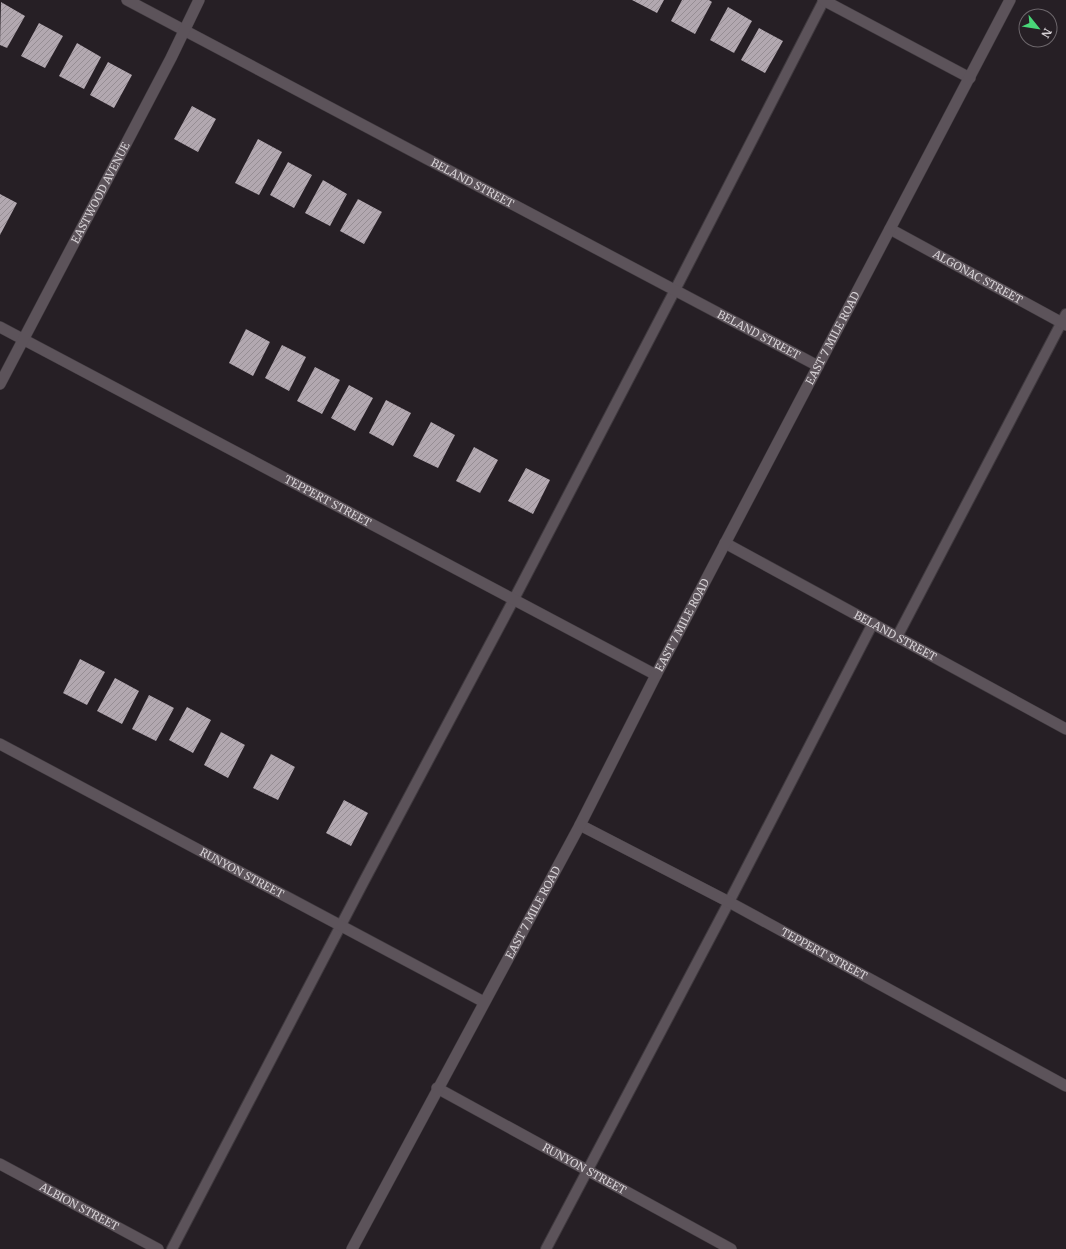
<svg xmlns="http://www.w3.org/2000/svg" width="1066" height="1249" font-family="Merriweather,serif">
<defs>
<pattern id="building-hatch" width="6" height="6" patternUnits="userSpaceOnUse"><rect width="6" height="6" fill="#b2a8b0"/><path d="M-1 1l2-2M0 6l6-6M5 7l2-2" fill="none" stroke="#968e94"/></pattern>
</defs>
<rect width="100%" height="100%" fill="#261f25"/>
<!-- building -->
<path fill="url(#building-hatch)" d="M632,0H664L657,13Z
M682,0H709L712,2L695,34L671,21Z
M1,2L25,16L7,48L0,45Z
M728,7L752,21L734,53L710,40Z
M39,23L63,36L45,68L21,56Z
M759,28L783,41L765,73L741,60Z
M77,43L101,57L84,89L59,76Z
M108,62L132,75L114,108L90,95Z
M192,106L216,119L198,152L174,139Z
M258,139L282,152L259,195L235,183Z
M288,162L312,175L294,208L270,195Z
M323,180L347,194L330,226L305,213Z
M0,194L17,203L0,235Z
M358,199L382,212L364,244L340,231Z
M246,329L270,342L253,376L229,363Z
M282,345L306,357L289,391L265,378Z
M315,367L340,380L322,414L297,401Z
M349,385L373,398L355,431L331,418Z
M386,400L411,413L393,446L369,433Z
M431,422L455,435L438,468L413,456Z
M474,447L498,460L480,493L456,481Z
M526,468L550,480L533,514L508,501Z
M80,659L105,672L87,705L63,693Z
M115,678L139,691L122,724L97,711Z
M149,695L174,708L156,741L132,729Z
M187,707L211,720L193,753L169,740Z
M221,732L245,745L228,778L204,765Z
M271,754L295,767L278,800L253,788Z
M344,800L368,813L351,846L326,833Z"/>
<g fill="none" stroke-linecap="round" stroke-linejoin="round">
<defs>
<path id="service" d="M897,637L1066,314
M172,1249L363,883L514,599L675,290L824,0
M546,1249L729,902L873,623"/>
<g id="minor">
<path id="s1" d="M127,0L818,366"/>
<path d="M823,0L970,78"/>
<path id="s2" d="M890,229L1066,325"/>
<path id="s3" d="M0,327L656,675"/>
<path id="s4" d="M0,384L171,58L199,0"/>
<path id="s5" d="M725,543L1066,729"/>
<path id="s6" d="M0,744L484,1002"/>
<path id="s7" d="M580,825L729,902L1066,1086"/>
<path id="s8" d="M437,1088L731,1249"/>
<path id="s9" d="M0,1164L158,1249"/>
</g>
<g id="tertiary">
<path id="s10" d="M352,1249L580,825L656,675L1010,0"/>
</g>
</defs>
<!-- service casing -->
<use href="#service" stroke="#3f393e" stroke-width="12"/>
<!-- minor casing -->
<use href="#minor" stroke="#3f393e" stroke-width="12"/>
<!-- tertiary casing -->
<use href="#tertiary" stroke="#3f393e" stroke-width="12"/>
<!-- service -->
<use href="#service" stroke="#5c535a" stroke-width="10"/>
<!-- minor -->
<use href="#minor" stroke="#5c535a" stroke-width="11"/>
<!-- tertiary -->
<use href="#tertiary" stroke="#5c535a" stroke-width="11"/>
</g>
<g text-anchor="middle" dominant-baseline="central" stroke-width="4" stroke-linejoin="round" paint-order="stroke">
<!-- street labels -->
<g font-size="11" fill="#d6d1d5" stroke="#261f25">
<text stroke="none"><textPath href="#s1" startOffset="391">BELAND STREET</textPath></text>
<text stroke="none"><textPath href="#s4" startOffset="216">EASTWOOD AVENUE</textPath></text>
<text stroke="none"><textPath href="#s2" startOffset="100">ALGONAC STREET</textPath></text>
<text stroke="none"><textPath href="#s1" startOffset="715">BELAND STREET</textPath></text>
<text stroke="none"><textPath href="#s10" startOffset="1030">EAST 7 MILE ROAD</textPath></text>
<text stroke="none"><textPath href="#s3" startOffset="371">TEPPERT STREET</textPath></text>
<text stroke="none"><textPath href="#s10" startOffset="706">EAST 7 MILE ROAD</textPath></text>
<text stroke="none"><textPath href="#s5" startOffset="194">BELAND STREET</textPath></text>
<text stroke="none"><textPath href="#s6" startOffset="274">RUNYON STREET</textPath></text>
<text stroke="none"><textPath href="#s10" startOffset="382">EAST 7 MILE ROAD</textPath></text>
<text stroke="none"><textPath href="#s7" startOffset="276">TEPPERT STREET</textPath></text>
<text stroke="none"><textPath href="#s8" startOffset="168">RUNYON STREET</textPath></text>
<text stroke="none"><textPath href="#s9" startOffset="90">ALBION STREET</textPath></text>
</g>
</g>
<!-- north arrow -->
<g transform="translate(1038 28) rotate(120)"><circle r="19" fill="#261f25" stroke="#6c666b"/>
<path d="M0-3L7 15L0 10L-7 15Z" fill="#49d778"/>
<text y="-6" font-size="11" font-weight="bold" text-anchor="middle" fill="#d6d1d5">N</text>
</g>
</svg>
